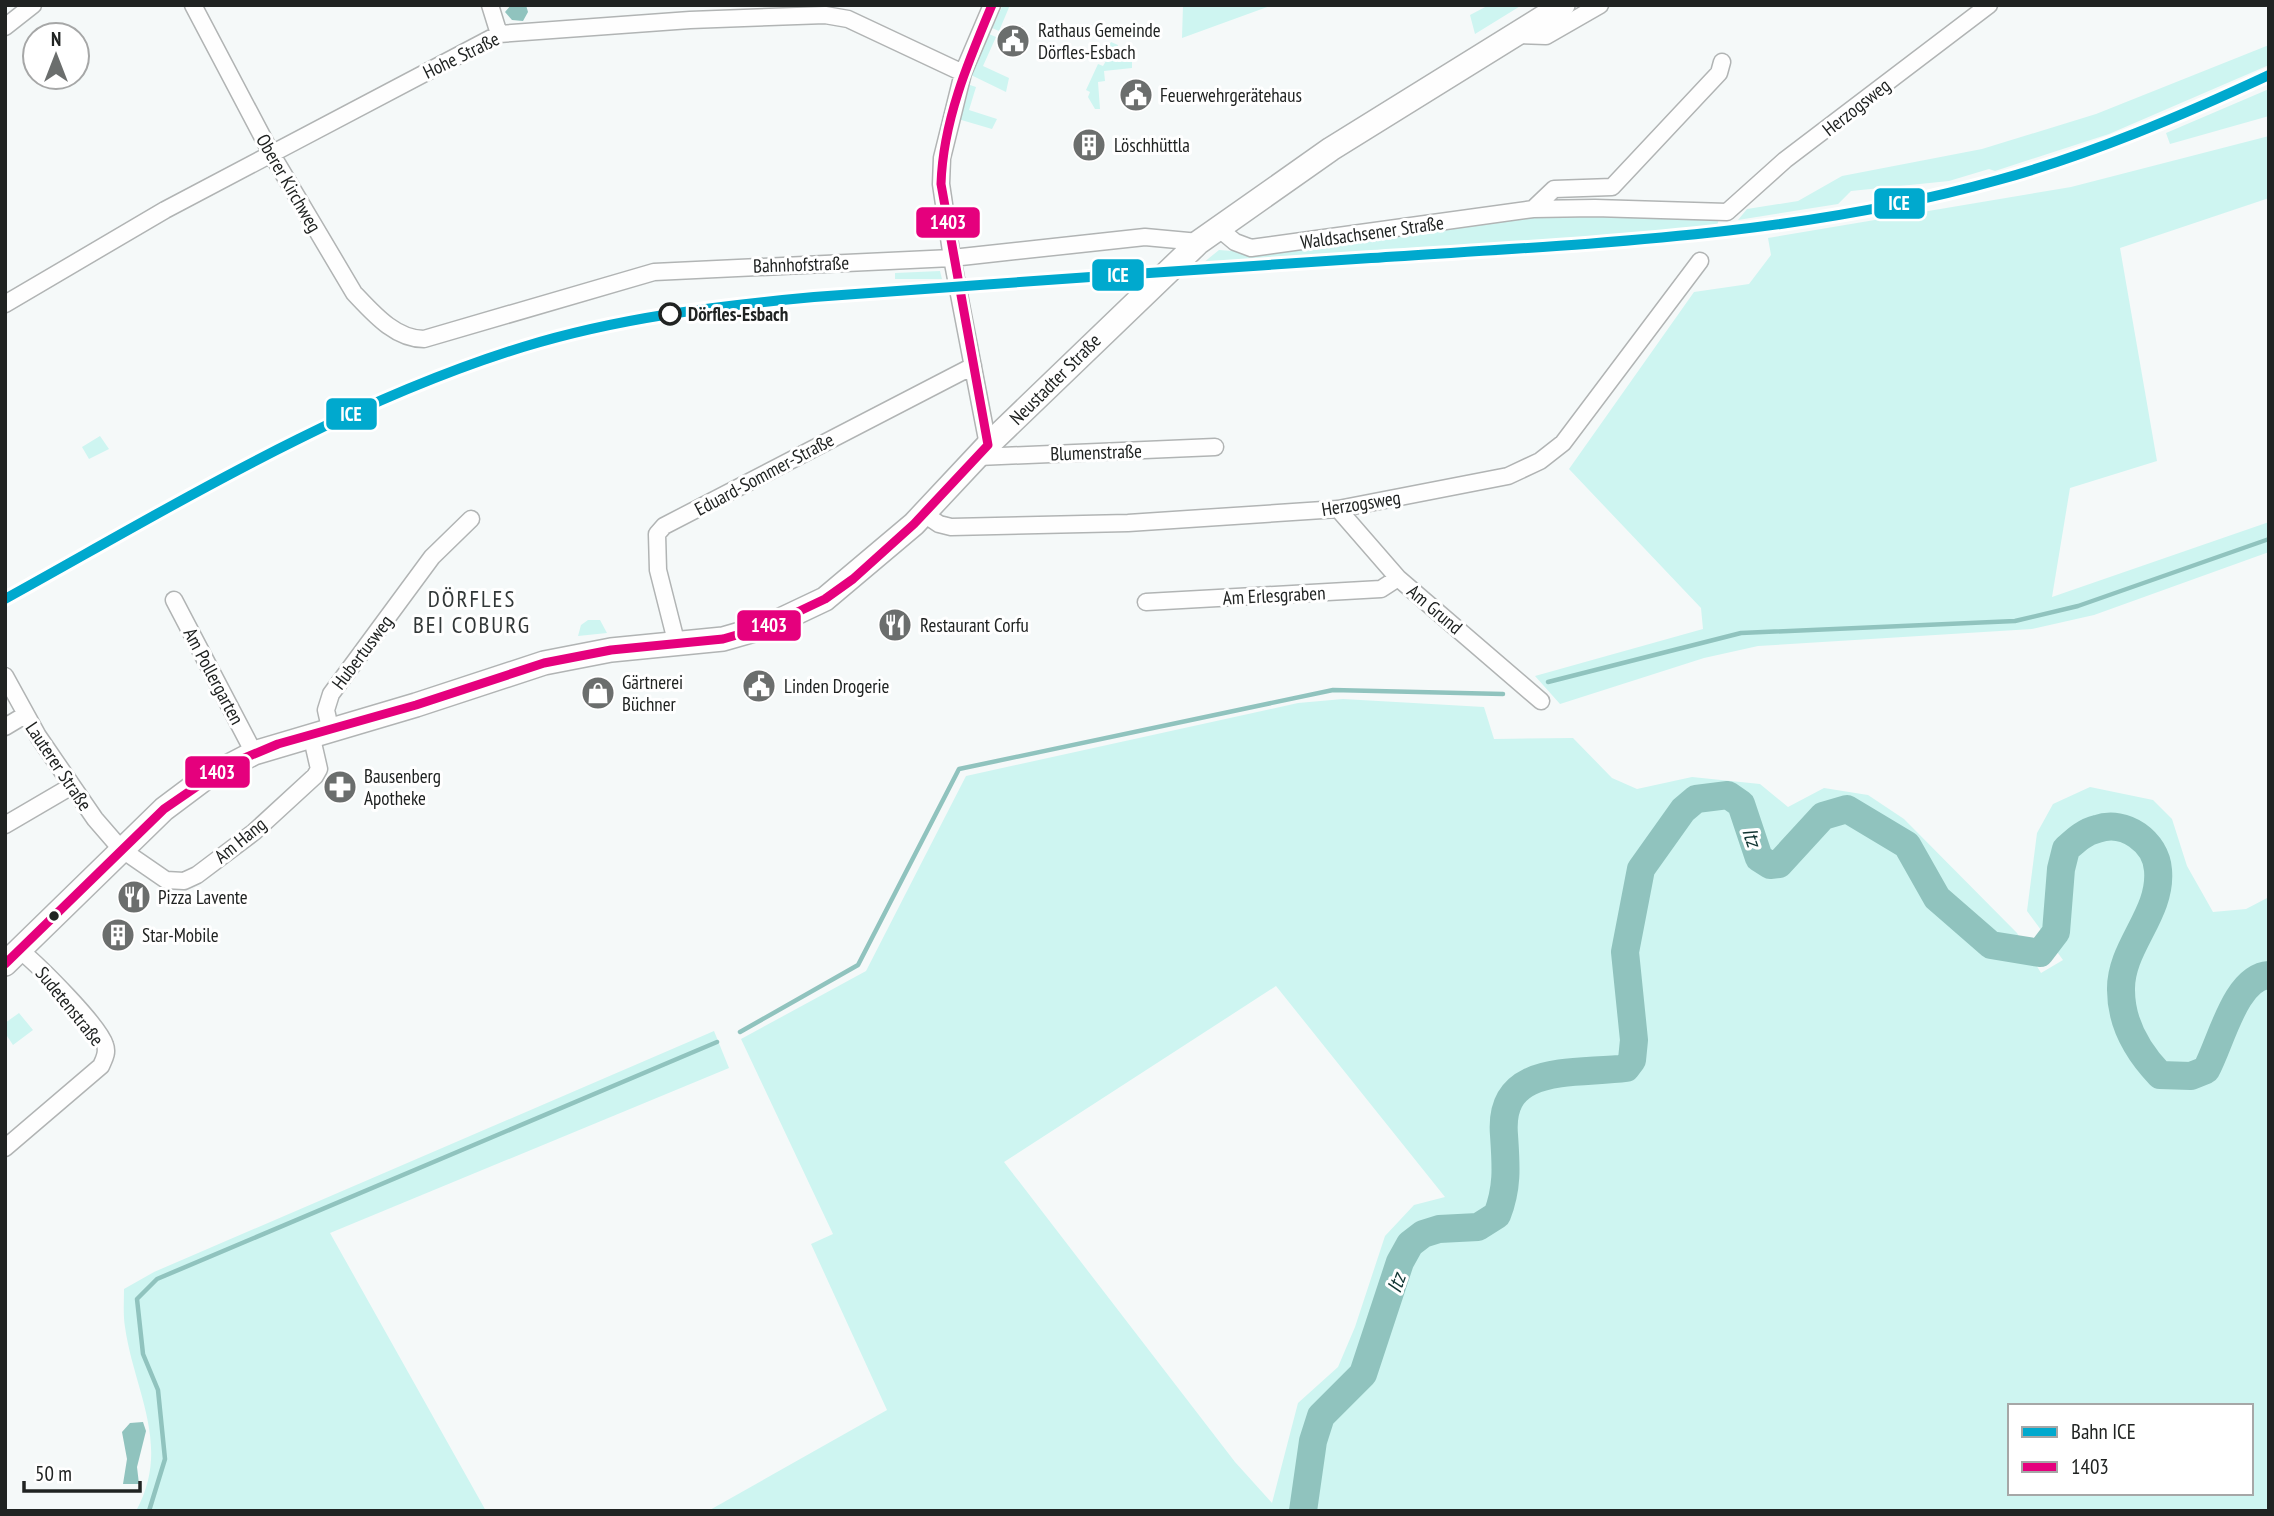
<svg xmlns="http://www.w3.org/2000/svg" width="2274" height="1516" font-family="'PT Sans Narrow',sans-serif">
<rect width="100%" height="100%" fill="#f5f9f9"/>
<!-- green -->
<path fill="#cef5f1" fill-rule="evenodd" d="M1003,5H1010L999,31L992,28Z
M1183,5H1273L1182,38Z
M1489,5H1522L1475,34L1470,15Z
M989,34L996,37L983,66L1009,78L1006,92L971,75Z
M1111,42L1118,45L1115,56L1132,62V68L1104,71L1105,81L1098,82L1100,109H1095L1088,97L1090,92L1086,90L1098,64L1103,66L1107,59L1103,57Z
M2269,45V65L2109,134L1995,171L1989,169L1949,181L1851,191L1838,204L1738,220L1747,209L1798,201L1842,176L1982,149L2096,114Z
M967,84L976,87L969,110L997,119L992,129L958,119Z
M2269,89V116L2170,144L2166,133Z
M2269,136V198L2120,248L2157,461L2070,488L2052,597L2269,522V552L2094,615L2032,629L1758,646L1704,658L1560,704L1535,676L1703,629L1701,608L1569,469L1694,292L1749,284L1771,255L1768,238L2071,187Z
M1531,214L1720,216L1716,229L1203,263L1219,250L1258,253Z
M940,271L942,279H895V273Z
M100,436L109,449L89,459L82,447Z
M588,620H600L607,633L578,636L581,625Z
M1343,699L1484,707L1494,739L1573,738L1612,778L1637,789L1692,777L1760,784L1788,807L1824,788L1868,795L1904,819L2017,933L2041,973L2063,960L2027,911L2037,833L2053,804L2090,787L2153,800L2172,819L2187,866L2213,912L2246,909L2269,897V1511H708L887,1410L811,1244L833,1234L741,1039L866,971L966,776L1298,703ZM1276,986L1445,1197L1414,1205L1385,1236L1355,1327L1338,1367L1298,1403L1272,1503L1235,1462L1004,1162ZM2010,1406H2251V1493H2010Z
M19,1013L33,1030L13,1045L5,1033V1023Z
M714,1031L729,1068L330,1233L486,1511H136C172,1446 134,1391 125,1327C123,1315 124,1301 124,1289L154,1272Z"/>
<!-- water -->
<path fill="#90c3be" d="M511,5H526L528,12L523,21L512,20L505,12Z
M143,1422L146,1431L137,1467L139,1484H123L127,1459L122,1432L130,1423Z"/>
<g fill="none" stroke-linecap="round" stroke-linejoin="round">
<!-- stream -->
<path stroke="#90c3be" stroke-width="4.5" d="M1548,682L1741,633L2015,621L2078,606L2269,539
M740,1032L858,965L959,769L1333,690L1503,694
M149,1511L165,1459L158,1390L143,1354L137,1299L157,1279L717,1042"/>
<!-- river -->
<path stroke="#90c3be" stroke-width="28" d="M1303,1511L1313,1441L1321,1416L1363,1374L1400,1262L1410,1244L1423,1234L1439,1229L1478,1227L1497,1215C1508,1187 1506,1165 1504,1135C1498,1062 1574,1075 1626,1068L1632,1060L1634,1040L1625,952L1641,869L1683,810L1696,799L1728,795L1741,804L1759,858L1770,865L1779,864L1823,816L1847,809L1907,845L1937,898L1991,945L2040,953L2056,932L2061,869L2066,849C2075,841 2084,832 2097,829C2125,819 2156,842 2158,870C2162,914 2120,947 2121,990C2121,1023 2138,1052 2160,1075L2191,1076L2206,1070C2221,1043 2235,977 2269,975"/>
<defs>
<path id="street" d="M193,5L271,153L354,293C373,313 395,339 424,339L654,272L952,258L1145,237L1199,242
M490,5L499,34
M5,27L33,5
M1517,35L1546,36L1600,5
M1533,209L1554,189L1612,187L1719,73L1722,62
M1217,227L1235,242L1251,248L1533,209L1595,208L1727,212L1785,160L1989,5
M5,304L165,210L499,34L690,20L825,15L848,19L963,73
M988,445L952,258L941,184L942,158L963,73L992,5
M978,457L1215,447
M1338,509L1398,578L1541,701
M924,514L939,524L951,527L1128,523L1338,509L1508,476L1540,461L1563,443L1700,261
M174,600L254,753
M1146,602L1381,589L1398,578
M677,645L658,570L657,534L664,526L973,366
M5,676L38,736L95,819L121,849L166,880L184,881L197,875L254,832L315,776L319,769L311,734
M5,727L25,715
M330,728L326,710L331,694L432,557L471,519
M5,825L70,787
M5,1148L101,1066C104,1059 108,1053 105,1045C99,1025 39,966 21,951"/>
<path id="secondary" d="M5,964L164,809L204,779L254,753L416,705L544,663L611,650L723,639L768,626L825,599L914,524L988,445L1199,242L1331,149L1563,5"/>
</defs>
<!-- street casing -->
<use href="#street" stroke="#b1b4b4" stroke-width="19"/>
<!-- secondary casing -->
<use href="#secondary" stroke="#b1b4b4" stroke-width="26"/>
<!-- street -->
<use href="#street" stroke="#fefefe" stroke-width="16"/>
<!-- secondary -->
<use href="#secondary" stroke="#fefefe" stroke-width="23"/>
<!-- rail -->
<path stroke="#bbbdbd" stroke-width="4.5" d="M1896,198L1968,187"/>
<defs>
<path id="bus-1" d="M988,445L941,184C943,121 968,62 992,5
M5,964L164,809L228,765L278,744L416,705L544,663L611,650L723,639L768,626L825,599L853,579L914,524L988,445"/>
</defs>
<!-- bus-1 casing -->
<use href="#bus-1" stroke="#fff" stroke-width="14"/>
<!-- bus-1 -->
<use href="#bus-1" stroke="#e5007d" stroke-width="9"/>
<defs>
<path id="rail-1" d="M5,599C173,506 339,404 523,347C617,318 716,306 814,297C1000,283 1185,270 1371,258C1580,244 1795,237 1998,180C2092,154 2181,116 2269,75"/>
</defs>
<!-- rail-1 casing -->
<use href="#rail-1" stroke="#fff" stroke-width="16"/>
<!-- rail-1 -->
<use href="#rail-1" stroke="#00a9ce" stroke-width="10"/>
</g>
<!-- icons -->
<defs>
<symbol id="civic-disc" viewBox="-11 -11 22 22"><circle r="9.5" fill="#6b6e6d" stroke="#fff"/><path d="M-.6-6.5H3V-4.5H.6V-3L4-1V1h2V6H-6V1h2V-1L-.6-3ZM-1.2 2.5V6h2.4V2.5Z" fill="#fff"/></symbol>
<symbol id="building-disc" viewBox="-11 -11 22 22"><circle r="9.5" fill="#6b6e6d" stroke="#fff"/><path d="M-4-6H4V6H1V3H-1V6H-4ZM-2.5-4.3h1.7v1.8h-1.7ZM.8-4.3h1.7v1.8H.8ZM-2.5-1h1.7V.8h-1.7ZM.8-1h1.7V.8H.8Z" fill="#fff"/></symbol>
<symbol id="restaurant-disc" viewBox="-11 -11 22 22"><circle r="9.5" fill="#6b6e6d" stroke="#fff"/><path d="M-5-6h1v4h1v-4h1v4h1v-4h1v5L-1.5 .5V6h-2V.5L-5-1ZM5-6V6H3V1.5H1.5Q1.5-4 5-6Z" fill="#fff"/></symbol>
<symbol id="shop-disc" viewBox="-11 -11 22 22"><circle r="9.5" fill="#6b6e6d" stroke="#fff"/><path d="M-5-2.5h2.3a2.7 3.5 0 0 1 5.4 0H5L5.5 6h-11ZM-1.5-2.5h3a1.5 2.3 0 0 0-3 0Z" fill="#fff"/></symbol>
<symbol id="pharmacy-disc" viewBox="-11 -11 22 22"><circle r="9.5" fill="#6b6e6d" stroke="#fff"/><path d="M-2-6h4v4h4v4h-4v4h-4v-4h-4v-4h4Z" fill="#fff"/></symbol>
</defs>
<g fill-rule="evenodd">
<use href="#civic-disc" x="994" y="22" width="38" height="38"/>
<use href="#civic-disc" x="1117" y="76" width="38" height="38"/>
<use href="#building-disc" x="1070" y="126" width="38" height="38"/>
<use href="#restaurant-disc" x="876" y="606" width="38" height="38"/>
<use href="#civic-disc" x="740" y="667" width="38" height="38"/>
<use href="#shop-disc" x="579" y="674" width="38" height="38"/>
<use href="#pharmacy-disc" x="321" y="768" width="38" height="38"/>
<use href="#restaurant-disc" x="115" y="878" width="38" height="38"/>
<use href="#building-disc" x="99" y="916" width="38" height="38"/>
</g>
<!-- markers -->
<circle fill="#fff" stroke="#202322" stroke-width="3.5" cx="670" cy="314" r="10"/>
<circle fill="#202322" stroke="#fff" stroke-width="2.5" cx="54" cy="916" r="6"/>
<g text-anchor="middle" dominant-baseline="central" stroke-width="6" stroke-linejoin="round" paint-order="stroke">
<!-- poi labels -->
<g font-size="19" fill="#202322" stroke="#fff" text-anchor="start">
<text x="1038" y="30">Rathaus Gemeinde<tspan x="1038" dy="22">Dörfles-Esbach</tspan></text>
<text x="1160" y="95">Feuerwehrgerätehaus</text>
<text x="1114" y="145">Löschhüttla</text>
<text x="920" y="625">Restaurant Corfu</text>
<text x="622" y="682">Gärtnerei<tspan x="622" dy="22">Büchner</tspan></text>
<text x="784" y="686">Linden Drogerie</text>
<text x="364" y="776">Bausenberg<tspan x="364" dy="22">Apotheke</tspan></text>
<text x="158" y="897">Pizza Lavente</text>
<text x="142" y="935">Star-Mobile</text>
</g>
<!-- street labels -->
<g font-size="19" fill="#202322" stroke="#fff">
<text transform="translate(461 55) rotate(-26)">Hohe Straße</text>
<text transform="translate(1856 107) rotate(-38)">Herzogsweg</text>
<text transform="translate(289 183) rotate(60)">Oberer Kirchweg</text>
<text transform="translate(1372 232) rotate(-8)">Waldsachsener Straße</text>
<text transform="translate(801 264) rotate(-2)">Bahnhofstraße</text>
<text transform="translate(1055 379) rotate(-45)">Neustadter Straße</text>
<text transform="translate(1096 452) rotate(-2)">Blumenstraße</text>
<text transform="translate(764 474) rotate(-28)">Eduard-Sommer-Straße</text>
<text transform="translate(1361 503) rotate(-9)">Herzogsweg</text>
<text transform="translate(1274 595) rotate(-3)">Am Erlesgraben</text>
<text transform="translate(1435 609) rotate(40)">Am Grund</text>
<text transform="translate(362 652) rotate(-53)">Hubertusweg</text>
<text transform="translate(214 676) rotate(62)">Am Pollergarten</text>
<text transform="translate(59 766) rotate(56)">Lauterer Straße</text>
<text transform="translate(240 840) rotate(-39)">Am Hang</text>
<text transform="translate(70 1006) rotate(51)">Sudetenstraße</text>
</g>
<!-- stop labels -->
<g font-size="19" font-weight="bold" fill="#202322" stroke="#fff" text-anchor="start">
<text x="688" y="314">Dörfles-Esbach</text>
</g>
<!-- water labels -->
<g font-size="21" font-style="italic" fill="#103431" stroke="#fff">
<text transform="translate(1752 837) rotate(71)">Itz</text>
<text transform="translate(1396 1283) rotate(-70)">Itz</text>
</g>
<!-- quarter labels -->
<g font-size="23" letter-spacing="2" fill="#323838" stroke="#fff">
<text x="472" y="598">DÖRFLES<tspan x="472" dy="26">BEI COBURG</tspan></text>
</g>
</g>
<g stroke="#fff" stroke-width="2.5">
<rect x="1873" y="187" width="53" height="33" rx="7" fill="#00a9ce"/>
<rect x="915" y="206" width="66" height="33" rx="7" fill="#e5007d"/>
<rect x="1091" y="258" width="54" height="34" rx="7" fill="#00a9ce"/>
<rect x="325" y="397" width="53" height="34" rx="7" fill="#00a9ce"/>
<rect x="736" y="609" width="66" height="33" rx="7" fill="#e5007d"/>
<rect x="184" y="755" width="67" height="34" rx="7" fill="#e5007d"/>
</g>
<g font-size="19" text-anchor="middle" font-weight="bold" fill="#fff">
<text x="1899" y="210">ICE</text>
<text x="948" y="229">1403</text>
<text x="1118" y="282">ICE</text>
<text x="351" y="421">ICE</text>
<text x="769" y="632">1403</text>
<text x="217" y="779">1403</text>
</g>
<!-- border -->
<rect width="2274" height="1516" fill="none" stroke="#202322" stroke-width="14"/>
<!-- legend -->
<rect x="2008" y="1404" width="245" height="91" fill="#ffffff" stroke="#a6a7a7" stroke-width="2"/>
<rect x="2022" y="1427" width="35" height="10" fill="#00a9ce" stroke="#a6a7a7" stroke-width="2"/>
<text x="2071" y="1439" font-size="21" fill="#202322">Bahn ICE</text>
<rect x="2022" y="1462" width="35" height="10" fill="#e5007d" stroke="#a6a7a7" stroke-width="2"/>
<text x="2071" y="1474" font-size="21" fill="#202322">1403</text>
<!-- north arrow -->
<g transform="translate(56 56)"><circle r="33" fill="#ffffff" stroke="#a6a7a7" stroke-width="2"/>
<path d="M0-5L12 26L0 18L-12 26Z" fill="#6b6e6d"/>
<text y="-10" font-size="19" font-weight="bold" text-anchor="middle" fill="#202322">N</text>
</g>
<!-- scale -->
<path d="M24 1481v10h116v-10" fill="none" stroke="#202322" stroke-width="3.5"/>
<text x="35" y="1481" font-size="21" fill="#202322" stroke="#ffffff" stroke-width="5" paint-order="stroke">50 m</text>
</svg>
